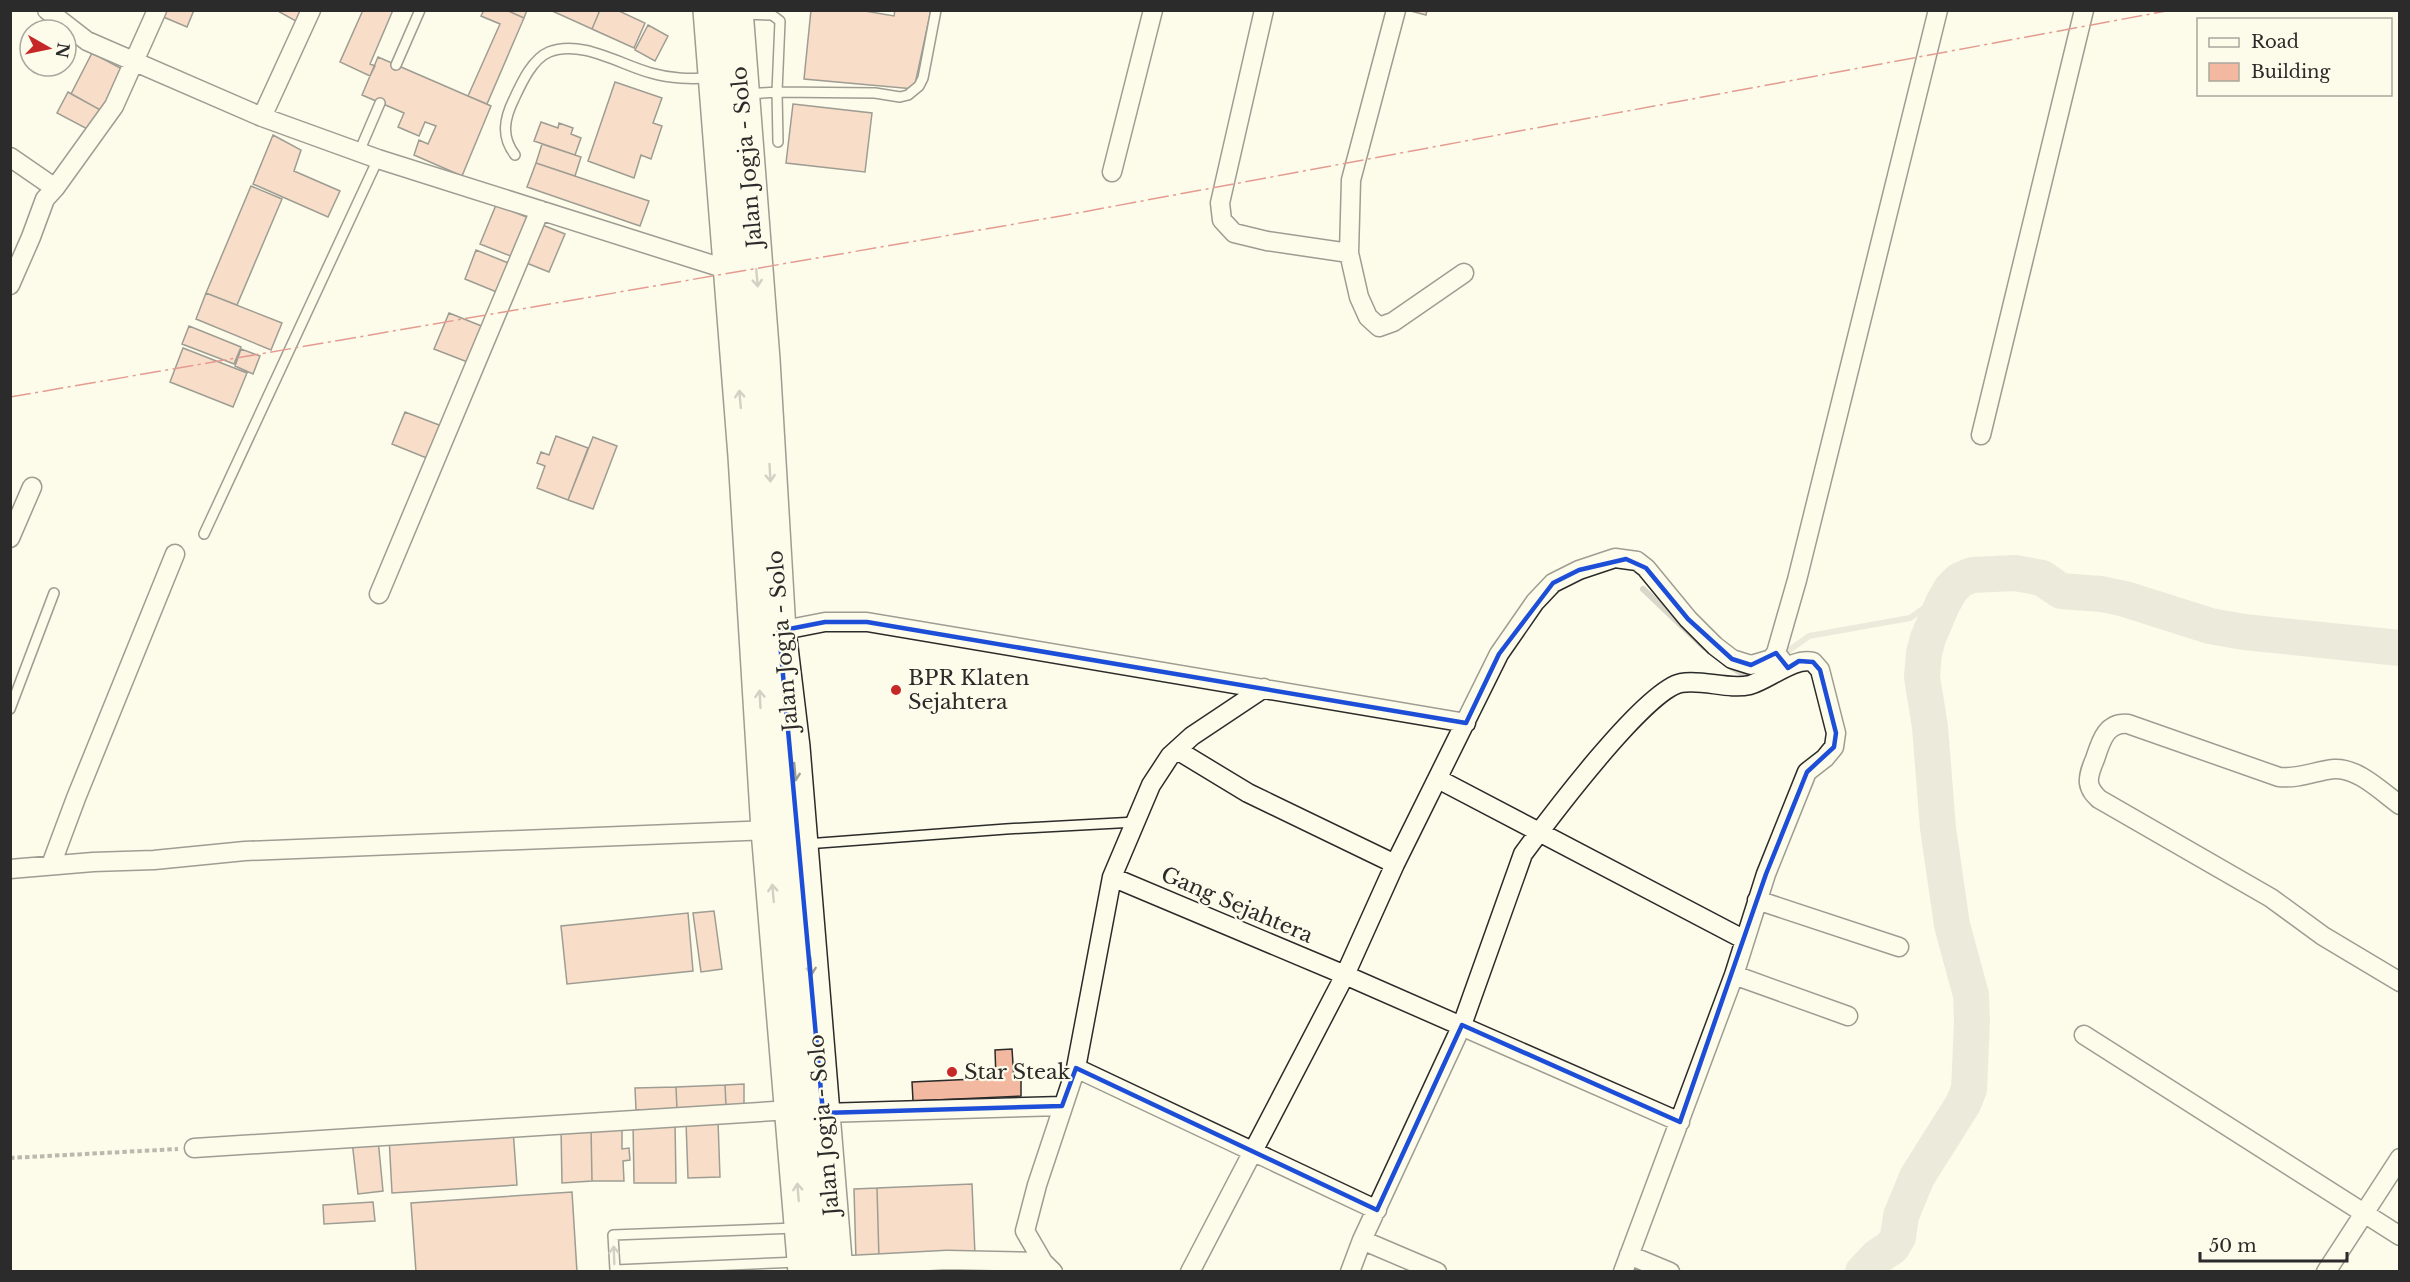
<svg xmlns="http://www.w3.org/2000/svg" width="2410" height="1282" font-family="'Libre Baskerville',serif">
<rect width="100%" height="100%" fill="#fdfbea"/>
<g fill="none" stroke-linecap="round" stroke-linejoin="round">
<!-- stream -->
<path stroke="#d8d7c9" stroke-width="6" d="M1643,589L1704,647
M1780,657L1809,636L1910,618L1951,589
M1726,664L1744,675L1760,672"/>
<!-- river -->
<path stroke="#d8d7c9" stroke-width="36" d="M1863,1272L1877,1257L1892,1247L1898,1237L1901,1216L1917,1177L1963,1104L1969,1089L1972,1022L1971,995L1952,925L1938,828L1930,727L1922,677L1924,653L1928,638L1943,603L1951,589L1960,580L1972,575L2015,573L2042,578L2061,591L2101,594L2125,599L2210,626L2244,632L2400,648"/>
</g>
<!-- building -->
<path fill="#f2b8a0" stroke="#2b2b2b" stroke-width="1.5" d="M163,10H194L187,27L161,16Z
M276,10H307L301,24Z
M363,10H393L370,64L375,66L370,76L340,62Z
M484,10H506L524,18L487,104L468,96L500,24L481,16Z
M506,10H527L524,18Z
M550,10H600L592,29Z
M600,10H617L645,23L634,48L592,29Z
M811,10H859L894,16L895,10H931L914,89L804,79Z
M1407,10H1427L1426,15Z
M648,25L668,36L655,61L635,50Z
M92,53L126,71L104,112L71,94Z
M378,57L491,106L462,176L414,155L419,140L428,144L436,126L425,122L419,136L398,127L404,113L362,95Z
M615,82L662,98L653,123L662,126L651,159L641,155L634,178L588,161Z
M68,92L104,112L93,132L57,113Z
M793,104L872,113L865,172L786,163Z
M541,122L558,128L559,123L573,128L571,134L581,138L575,155L534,141Z
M273,135L301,150L294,171L340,191L328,217L253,184Z
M542,144L581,157L575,176L536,163Z
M536,163L649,201L640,226L527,187Z
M251,186L282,199L237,305L206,293Z
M496,205L529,218L513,257L480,244Z
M540,224L565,234L549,272L524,262Z
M476,250L511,264L499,293L465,279Z
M206,293L282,323L271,350L196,319Z
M449,313L484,327L470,363L434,349Z
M189,326L241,347L234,364L182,344Z
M183,348L247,373L233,407L170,382Z
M241,349L260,356L253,374L235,366Z
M405,412L447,428L434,461L392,444Z
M556,436L588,448L568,500L537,488L545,466L537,463L541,452L549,455Z
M593,437L617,446L593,509L568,500Z
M714,911L722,969L701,972L693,913Z
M688,913L693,971L567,984L561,926Z
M1012,1049L1014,1079L1021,1078V1096L913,1101L912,1082L996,1078L995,1050Z
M744,1084V1105L726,1106L725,1085Z
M725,1085L726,1106L677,1109L676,1087Z
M676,1087L677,1109L636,1110L635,1088Z
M718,1121L720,1177L688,1178L686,1122Z
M675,1122L676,1183H634L633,1123Z
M622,1125V1149L629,1148L630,1160L623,1161L624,1181H592L591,1126Z
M591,1126L592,1181L562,1183L561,1128Z
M513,1129L517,1185L392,1193L389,1137Z
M378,1139L383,1191L358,1194L352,1141Z
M972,1184L975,1255L879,1259L877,1188Z
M877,1188L879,1259L856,1260L854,1189Z
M572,1192L577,1272H416L411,1203Z
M373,1202L375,1221L324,1224L323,1205Z
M960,1262L961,1272H901V1268Z"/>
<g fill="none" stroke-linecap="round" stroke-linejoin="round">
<defs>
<path id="lane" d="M742,14L772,15L780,21L777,92L747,94
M396,65L420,10
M778,142L777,92L875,93L900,97L908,95L919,86L923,78L936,10
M359,152L380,103
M515,155C501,137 504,119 514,99C521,84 532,59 549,52C581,39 621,65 651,73C672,79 690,79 711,78
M204,534L378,159
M10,709L54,593
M806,844L1006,829L1136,822
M796,1228L613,1235L615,1270L799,1262"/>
<path id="street" d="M47,10L87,41L262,117L378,159L729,270
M1264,10L1220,203L1222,220L1234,233L1267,241L1349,253
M1396,10L1351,180L1349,253L1359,297L1368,317L1379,327L1393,322L1464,273
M262,117L311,10
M10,157L55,188
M1112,172L1153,10
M10,285L31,237L45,199L55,188L114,106L157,10
M1981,435L2084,10
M10,538L32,487
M379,594L540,210
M779,631L825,622H867L1466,723
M1783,662L1776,653L1797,580L1938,10
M1177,750L1248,793L1395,864
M1438,779L1745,940
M2400,805C2382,792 2357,767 2334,769C2314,771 2301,779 2279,777L2128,724C2106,722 2101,741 2095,759C2092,766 2088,775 2089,783C2090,790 2094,794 2099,799L2271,898L2323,936L2400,982
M51,865L76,798L175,554
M10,869L93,862L154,860L245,851L768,830
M1112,877L1345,975L1680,1122
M1757,900L1899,947
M1734,975L1848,1016
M2084,1035L2400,1236
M1076,1068L1377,1210
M823,1113L1062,1106
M194,1148L791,1110
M1362,1240L1437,1272
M1629,1255L1670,1272
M835,1266L947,1260L1043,1262
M1053,1272L1043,1262L1025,1231L1037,1185L1076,1068L1112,877L1151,785L1170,756L1192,736L1264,688
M1190,1272L1345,975L1395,864L1499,654L1535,602L1553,583L1579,570L1615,558L1637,561L1646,568L1688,619L1715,646L1732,659L1751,665L1771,659L1776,653
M1350,1272L1362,1240L1462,1025L1523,854C1548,820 1645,690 1681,683C1703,679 1728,690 1750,685C1770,679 1794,657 1813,662L1820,670L1836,733L1834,747L1825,758L1807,772L1766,874L1734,975L1623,1272
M2326,1272L2400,1158"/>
<path id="highway" d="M710,10L745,456L768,830L805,1272
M736,10L763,360L779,631L793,747L836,1272"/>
</defs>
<!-- lane casing -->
<use href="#lane" stroke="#2b2b2b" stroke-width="12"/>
<!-- street casing -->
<use href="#street" stroke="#2b2b2b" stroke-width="21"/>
<!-- highway casing -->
<use href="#highway" stroke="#2b2b2b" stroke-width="36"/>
<!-- path -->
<path stroke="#6a6964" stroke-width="4" stroke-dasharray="4.5 3" stroke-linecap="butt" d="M10,1158L178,1149"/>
<!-- lane -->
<use href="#lane" stroke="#fdfbea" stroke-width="9"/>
<!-- street -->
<use href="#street" stroke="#fdfbea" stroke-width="18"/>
<!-- highway -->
<use href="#highway" stroke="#fdfbea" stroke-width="33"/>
<!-- power -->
<path stroke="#c62828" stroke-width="1.5" stroke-dasharray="21 4.5 3 4.5" stroke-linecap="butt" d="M10,397L1061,216L2172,10"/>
</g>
<!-- one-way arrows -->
<defs><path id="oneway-shaft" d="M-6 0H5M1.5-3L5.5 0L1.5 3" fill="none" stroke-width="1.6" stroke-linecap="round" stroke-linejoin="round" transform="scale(1.5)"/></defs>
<g stroke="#9e9d94">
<use href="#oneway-shaft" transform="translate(757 278) rotate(85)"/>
<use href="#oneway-shaft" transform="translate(740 399) rotate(-95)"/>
<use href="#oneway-shaft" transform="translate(770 473) rotate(87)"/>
<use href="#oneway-shaft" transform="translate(760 699) rotate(-93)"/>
<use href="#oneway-shaft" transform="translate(795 772) rotate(85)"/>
<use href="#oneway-shaft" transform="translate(773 893) rotate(-95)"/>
<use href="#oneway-shaft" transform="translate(811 966) rotate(85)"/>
<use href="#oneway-shaft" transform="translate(798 1192) rotate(-95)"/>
<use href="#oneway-shaft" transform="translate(614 1255) rotate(-92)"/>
</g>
<!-- marked area -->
<path d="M0 0H2410V1282H0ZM1626,559L1646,568L1688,619L1732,659L1751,665L1776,653L1788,668L1799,661L1813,662L1820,670L1836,733L1834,747L1807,772L1766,874L1680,1122L1462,1025L1377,1210L1076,1068L1062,1106L823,1113L779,631L825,622H867L1466,723L1499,654L1553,583L1579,570Z" fill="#fdfbea" fill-opacity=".55" fill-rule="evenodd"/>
<path fill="none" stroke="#1d4ed8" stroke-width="4.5" stroke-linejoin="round" d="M1626,559L1646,568L1688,619L1732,659L1751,665L1776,653L1788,668L1799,661L1813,662L1820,670L1836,733L1834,747L1807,772L1766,874L1680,1122L1462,1025L1377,1210L1076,1068L1062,1106L823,1113L779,631L825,622H867L1466,723L1499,654L1553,583L1579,570Z"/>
<!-- markers -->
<g fill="#c62828" stroke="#fdfbea" stroke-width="2">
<circle cx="896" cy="690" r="6"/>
<circle cx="952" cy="1072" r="6"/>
</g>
<g text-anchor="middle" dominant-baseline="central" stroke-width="4.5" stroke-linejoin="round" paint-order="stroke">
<!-- street labels -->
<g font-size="21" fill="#2b2b2b" stroke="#fdfbea">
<text transform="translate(747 157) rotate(-95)">Jalan Jogja - Solo</text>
<text transform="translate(783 641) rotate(-95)">Jalan Jogja - Solo</text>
<text transform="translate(1237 905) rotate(23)">Gang Sejahtera</text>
<text transform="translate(824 1125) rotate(-95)">Jalan Jogja - Solo</text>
</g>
<!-- poi labels -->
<g font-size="21" fill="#2b2b2b" stroke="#fdfbea" text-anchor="start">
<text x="908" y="678">BPR Klaten<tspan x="908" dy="24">Sejahtera</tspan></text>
<text x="964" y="1072">Star Steak</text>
</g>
</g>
<!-- border -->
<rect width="2410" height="1282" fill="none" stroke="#2b2b2b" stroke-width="24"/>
<!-- legend -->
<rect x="2197" y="18" width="195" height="78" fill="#fdfbea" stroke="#a9a89e" stroke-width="1.5"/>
<rect x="2209" y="38" width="30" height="9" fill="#fdfbea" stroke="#a9a89e" stroke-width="1.5"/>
<text x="2251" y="48" font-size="18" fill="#2b2b2b">Road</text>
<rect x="2209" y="63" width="30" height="18" fill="#f2b8a0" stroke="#a9a89e" stroke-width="1.5"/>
<text x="2251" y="78" font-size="18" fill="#2b2b2b">Building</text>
<!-- north arrow -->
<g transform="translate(48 48) rotate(99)"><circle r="28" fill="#fdfbea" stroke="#a9a89e" stroke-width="1.5"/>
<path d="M0-4.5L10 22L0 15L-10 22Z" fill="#c62828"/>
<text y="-9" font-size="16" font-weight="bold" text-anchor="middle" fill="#2b2b2b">N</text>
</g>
<!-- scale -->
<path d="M2200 1252v9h147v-9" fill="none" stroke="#2b2b2b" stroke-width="3"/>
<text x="2209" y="1252" font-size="18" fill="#2b2b2b" stroke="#fdfbea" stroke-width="4.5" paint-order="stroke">50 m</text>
</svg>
